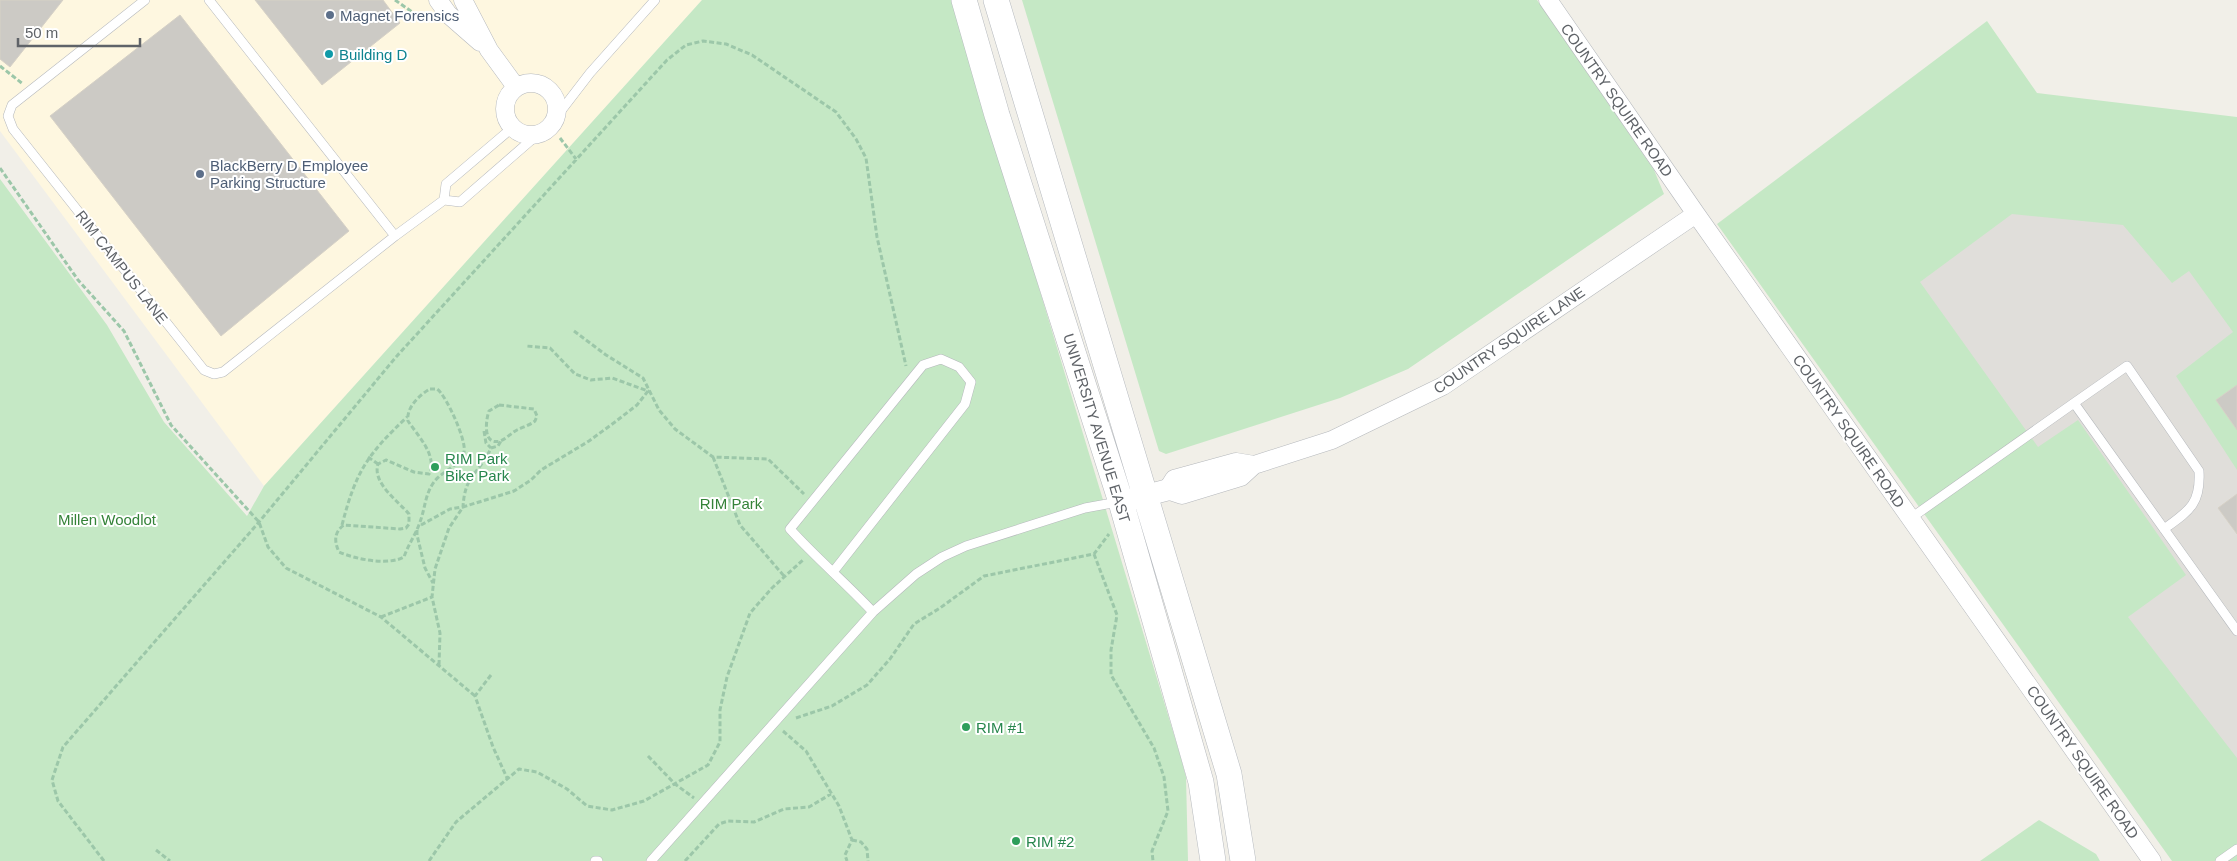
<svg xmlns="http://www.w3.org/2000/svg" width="2237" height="861" font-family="Helvetica,sans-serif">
<rect width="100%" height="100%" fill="#f1efe8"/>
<!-- commercial -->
<path fill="#fef7e0" d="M0,0H702L264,486L0,131Z"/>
<!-- industrial -->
<path fill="#e0deda" d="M2143,195L2237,324V861L1887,270L2006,199Z"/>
<!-- green -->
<path fill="#c5e8c5" d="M702,0H952L1181,758L1186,777L1188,861H0V179L107,325L164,422L247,516L264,486Z
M1022,0H1537L1654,170L1664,194L1408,369L1340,398L1166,454L1159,451Z
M1987,21L2037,93L2237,117V385L2216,400L2237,430V470L2176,376L2233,332L2189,271L2172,283L2123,225L2012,214L1920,282L2038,447L2078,420L2186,575L2128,617L2237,758V861H2172L1717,224Z
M2039,820L2096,854L2100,861H1980Z"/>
<!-- building -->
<path fill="#cccac5" stroke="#d6d1c6" d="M0,0H63L10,67L0,59Z
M255,0H383L400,23L322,85Z
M180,15L349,231L221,336L50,116Z
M2237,385V430L2216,400Z
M2237,494V534L2218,508Z"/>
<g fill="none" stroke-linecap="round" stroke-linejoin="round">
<defs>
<path id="service" d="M145,0L12,105L8,116L13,129L204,370L214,374L223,372L395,236L444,200L460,202L537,135
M209,0L395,236
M557,116L590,73L655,0
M444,200L446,184L512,128
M2074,403L2127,366L2199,471C2201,504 2189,511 2164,529
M1911,518L2074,403L2237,631
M833,572L965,404L971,382L959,367L941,359L923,365L790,529C816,558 846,583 873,612
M595,861H598
M651,861L873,612L916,574L942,557L966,546L1085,508L1118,502
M2220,861L2237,849"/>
<path id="minor" d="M438,0L448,14L480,42
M463,0L489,50L516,87
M1548,0L1696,214L2152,861
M505 109a26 26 0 1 1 52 0a26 26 0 1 1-52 0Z
M1254,465L1236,462L1174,479L1167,490L1182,495L1241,477L1254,465L1332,440L1443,386L1696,214"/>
<path id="tertiary" d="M1129,500L1167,490"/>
<path id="secondary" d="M964,0L997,115L1121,502L1201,782L1213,861
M996,0L1229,774L1243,861"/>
</defs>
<!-- service casing -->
<use href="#service" stroke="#b5b8bc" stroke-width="10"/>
<!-- minor casing -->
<use href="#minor" stroke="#b5b8bc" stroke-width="19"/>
<!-- tertiary casing -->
<use href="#tertiary" stroke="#b5b8bc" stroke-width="22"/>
<!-- secondary casing -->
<use href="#secondary" stroke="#b6babf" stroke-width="26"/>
<!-- path -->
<path stroke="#9cc7a9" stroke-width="3" stroke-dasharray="5 2.5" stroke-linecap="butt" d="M395,0L415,14L430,18
M0,66L23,84
M560,138L576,159
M0,168L78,280L124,331L171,425L259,522L268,547L286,568L381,617L475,696
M574,331L606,355L643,378L659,410L675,429L713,457L768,459L804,494
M430,389H437C446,395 467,441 464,452C460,466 442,471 434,482C425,494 425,509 420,522C416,534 408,545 404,557C388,566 355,559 339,552C334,541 334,532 344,525L400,529L406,528L409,524V514C398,501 372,483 378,464L386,460L414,472L429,474C438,456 418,436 408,421C406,408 419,395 430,389Z
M499,405L534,409L537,416L535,421C530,425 523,427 517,430C511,433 506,439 500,441C482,446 486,419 489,411Z
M484,431L486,443L491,448
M491,448L498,446L501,441
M368,457L378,464
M713,457L740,525L784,576
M342,525C356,471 367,455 407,417
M421,525L450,509L463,507C465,473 479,475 491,448
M417,530V535L425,568L433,583
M1094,554L1117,615L1111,650V675L1154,748L1164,777L1168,811L1152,851L1153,861
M381,617L432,597
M439,665L440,633L432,597L435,569L449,528L463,507L514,491L531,480L541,470L589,441L615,422L637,405L648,391L612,378L591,380L575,374L550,348L526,346
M491,675L475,696L493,747L507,778
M796,718L832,706L867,685L890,659L914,624L940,608L984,576L1094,554L1109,534
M783,731L806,751L839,806L852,840L845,855L847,861
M648,756L675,784L694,798
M852,840L861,842L867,849L868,861
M156,850L170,861
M104,861L58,801L52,780L63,747L259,522L396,357L667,60L686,45L703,41L726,44L752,55L836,112L856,139L866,158L877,237L906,366
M429,861L456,822L519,769L537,772L567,789L587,806L612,810L644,801L708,765L720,742V710L727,677L750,613L772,588L804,559
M685,861L719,824L728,821L754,822L784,809L809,807L831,794"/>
<!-- service -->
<use href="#service" stroke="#fff" stroke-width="9"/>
<!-- minor -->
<use href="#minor" stroke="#fff" stroke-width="18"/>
<!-- tertiary -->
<use href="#tertiary" stroke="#fff" stroke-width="21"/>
<!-- secondary -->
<use href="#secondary" stroke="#fff" stroke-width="25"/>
</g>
<!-- markers -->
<g fill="#5c6f8a" stroke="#fff" stroke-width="2">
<circle cx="330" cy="15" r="5"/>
<circle cx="200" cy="174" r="5"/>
</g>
<circle fill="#0f9aa8" stroke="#fff" stroke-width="2" cx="329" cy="54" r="5"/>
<g fill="#2e9e5b" stroke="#fff" stroke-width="2">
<circle cx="435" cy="467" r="5"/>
<circle cx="966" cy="727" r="5"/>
<circle cx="1016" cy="841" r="5"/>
</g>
<g text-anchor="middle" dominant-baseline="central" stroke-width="4" stroke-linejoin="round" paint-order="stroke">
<!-- service labels -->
<g font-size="15" fill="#4e5e75" stroke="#fff" text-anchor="start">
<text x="340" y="15">Magnet Forensics</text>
<text x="210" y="165">BlackBerry D Employee<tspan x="210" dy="17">Parking Structure</tspan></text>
</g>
<!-- culture labels -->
<g font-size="15" fill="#0d838f" stroke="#fff" text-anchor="start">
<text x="339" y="54">Building D</text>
</g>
<!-- street labels -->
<g font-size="15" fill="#5f6368" stroke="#fff">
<text transform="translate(1617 100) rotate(55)">COUNTRY SQUIRE ROAD</text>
<text transform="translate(122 267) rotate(52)">RIM CAMPUS LANE</text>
<text transform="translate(1509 340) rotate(-34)">COUNTRY SQUIRE LANE</text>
<text transform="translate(1097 428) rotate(73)">UNIVERSITY AVENUE EAST</text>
<text transform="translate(1849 431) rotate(55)">COUNTRY SQUIRE ROAD</text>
<text transform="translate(2083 762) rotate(55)">COUNTRY SQUIRE ROAD</text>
</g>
<!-- leisure labels -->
<g font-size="15" fill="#27864d" stroke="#fff" text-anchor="start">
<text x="445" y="458">RIM Park<tspan x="445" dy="17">Bike Park</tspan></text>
<text x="976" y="727">RIM #1</text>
<text x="1026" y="841">RIM #2</text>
</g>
<!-- park labels -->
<g font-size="15" fill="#348238" stroke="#fff">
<text x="731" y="503">RIM Park</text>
<text x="107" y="519">Millen Woodlot</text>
</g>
</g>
<!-- scale -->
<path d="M18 38v8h122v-8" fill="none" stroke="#5f6368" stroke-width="2.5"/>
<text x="25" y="38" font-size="15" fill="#5f6368" stroke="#ffffff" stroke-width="4" paint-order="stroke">50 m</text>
</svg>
